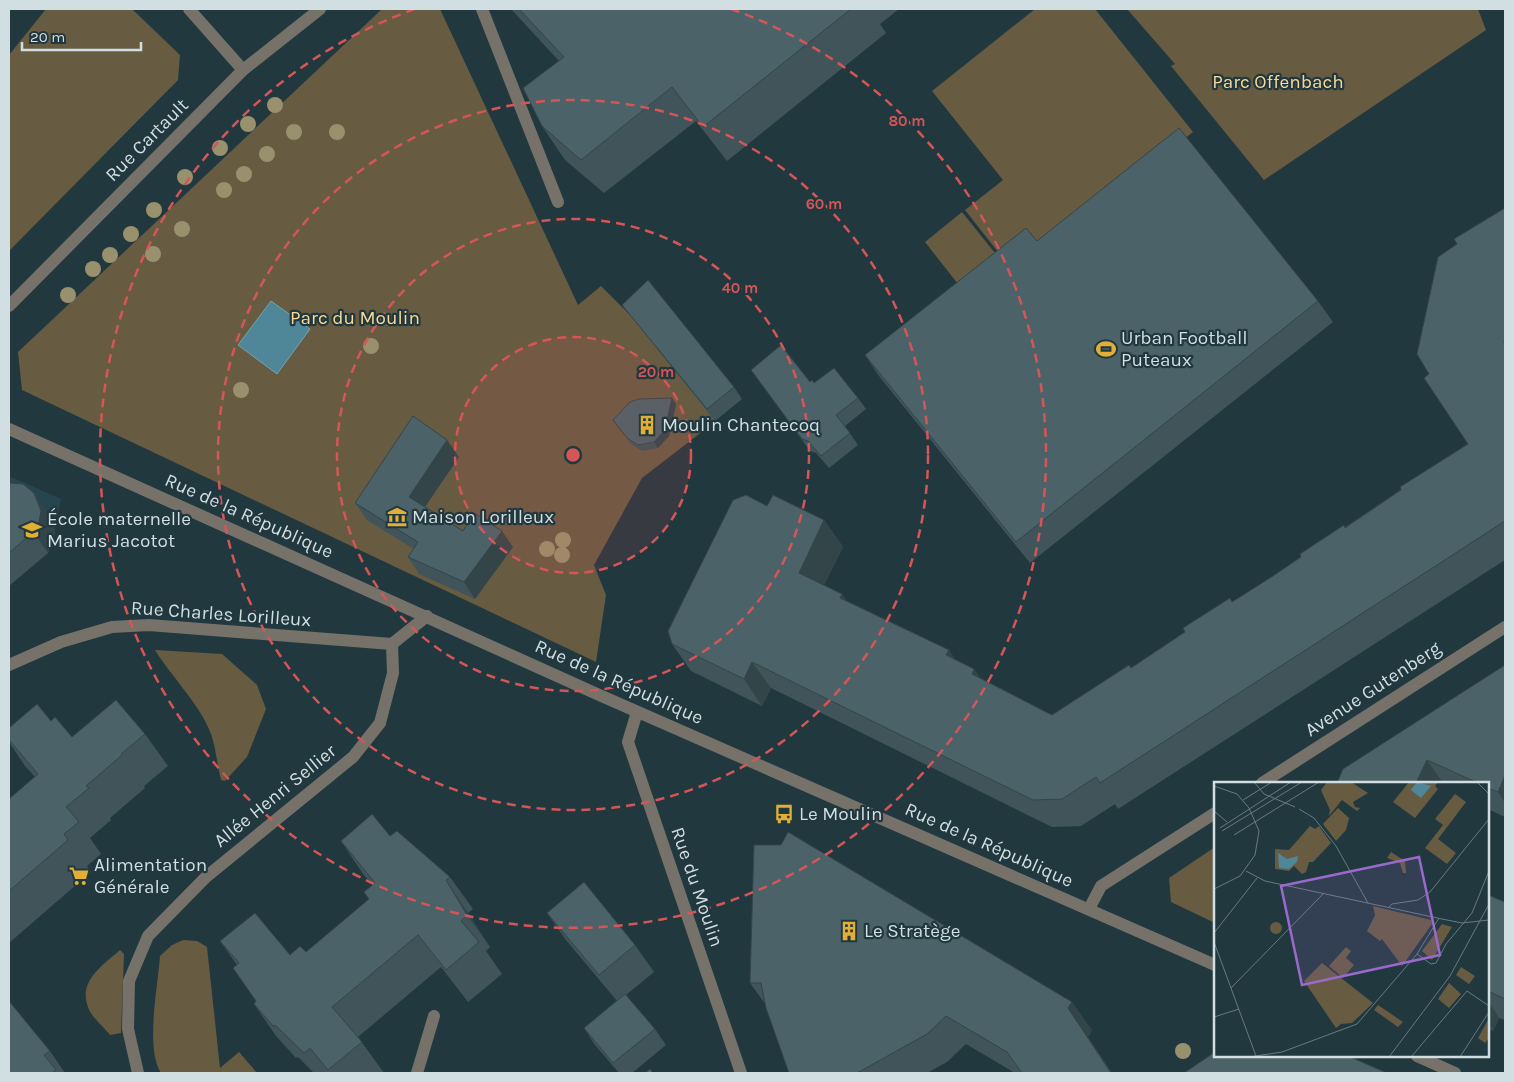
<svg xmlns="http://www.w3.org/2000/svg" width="1514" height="1082" font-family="Karla,sans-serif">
<rect width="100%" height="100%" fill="#22383f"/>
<!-- built -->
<path fill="#27454e" d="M9,476L61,499L51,548L9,586Z"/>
<!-- green -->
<path fill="#675b42" d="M46,9H132L180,55L178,80L9,251V55Z
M382,9H440L578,305L601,286L631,316L716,421L642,478L594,565L606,595L596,662L22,390L18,352Z
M1035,9H1095L1193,132L1053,243L1009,266L965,210L1003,180L932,91Z
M1127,9H1478L1486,30L1264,180L1171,66L1175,64Z
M962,212L1007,268L969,298L925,242Z
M155,650L222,654L257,685L266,709L247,757L225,781L221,780C217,765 216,748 211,734C201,706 171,676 155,650Z
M1215,847V923L1171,902L1169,878Z
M183,940L197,941L207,947L220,1068L239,1052L257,1073H161C145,1049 158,985 160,956L172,945Z
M120,950L124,954L121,1033L110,1035C104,1027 91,1017 88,1007C78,981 103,965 120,950Z"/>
<!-- water -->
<path fill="#4f8799" stroke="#76a1af" d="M271,301L310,329L277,374L238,345Z"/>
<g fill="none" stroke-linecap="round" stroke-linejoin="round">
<!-- minor -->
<path stroke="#76726a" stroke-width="12" d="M189,9L243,70
M482,9L558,202
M9,306L243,70L320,9
M9,429L597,694L1215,965
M9,665L61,642L112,627L149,625L392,644L427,616
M637,712L628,742L741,1073
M1262,783L1505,627
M1089,909L1101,886L1215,813
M1417,1056L1455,1073
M138,1073L128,1029L129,981L148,936L206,877L353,757L380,723L393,673L392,644
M417,1073L434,1016"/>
</g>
<!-- trees -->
<g fill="#99906d">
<circle cx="275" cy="105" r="8"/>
<circle cx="248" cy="124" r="8"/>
<circle cx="294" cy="132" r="8"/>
<circle cx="337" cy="132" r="8"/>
<circle cx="220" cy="148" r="8"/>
<circle cx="267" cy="154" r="8"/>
<circle cx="244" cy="174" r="8"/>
<circle cx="185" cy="177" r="8"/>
<circle cx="224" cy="190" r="8"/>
<circle cx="154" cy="210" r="8"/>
<circle cx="182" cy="229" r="8"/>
<circle cx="131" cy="234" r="8"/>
<circle cx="153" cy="254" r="8"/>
<circle cx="110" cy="255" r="8"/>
<circle cx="93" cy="269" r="8"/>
<circle cx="68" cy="295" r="8"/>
<circle cx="371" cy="346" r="8"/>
<circle cx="241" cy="390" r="8"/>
<circle cx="563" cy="540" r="8"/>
<circle cx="547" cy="549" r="8"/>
<circle cx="562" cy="555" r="8"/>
<circle cx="1183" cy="1051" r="8"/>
</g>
<!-- wall -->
<path fill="#40545a" d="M511,9H899L880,24L886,33L727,161L696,121L604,193L565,160L542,126L559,61Z
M1505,208V560L1118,809L1115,804L1081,826L1052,827L771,688L762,706L691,671L672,644L767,506L824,520L843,547L824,585L847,601L949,650L955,660L974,669L980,678L1052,715L1129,665L1131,668L1273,576L1468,444L1429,374L1457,244Z
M1318,301L1333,322L1030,563L879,376L865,355Z
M622,305L734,387L742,399L715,421L631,316Z
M759,381L810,382L858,398L866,409L845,426L858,445L829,468L816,453L810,451Z
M676,404L669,436L658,448L642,451L631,444L613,420Z
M459,457L425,507L463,531L513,547L475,599L419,574L408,557L414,549L367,520L355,503Z
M9,483L48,514L55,532L53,543L48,553L9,586Z
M1505,665V817L1488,809V783H1337Z
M51,721L72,737L145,734L168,766L144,786L145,788L110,818L111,820L90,838L101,854L87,866L91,872L9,943V799L35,777L25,766L9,742V728Z
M390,836L450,877L473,909L468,913L490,947L486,951L502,974L468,1002L441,967L358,1037L384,1073H314L298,1057L296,1058L276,1036L254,1004L256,1001L237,965L220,941L290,955L306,952L369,900L364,892L373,885L363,874L341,841Z
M754,845L1092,1030L1088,1037L1112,1073H1015L966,1044L947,1062L927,1073H789L766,1005L750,983Z
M1488,895L1505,902V1020L1499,1018L1493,1031L1488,1028Z
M547,913L635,945L654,972L626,995L655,1029L666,1045L632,1073H619L595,1045L584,1028L617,1001L566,940Z
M50,1051L65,1073H9Z"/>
<!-- shaded-wall -->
<path fill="#34454a" d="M672,398L676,404L669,436L658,448L654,442Z
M447,440L459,457L420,514L409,497Z
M34,493L48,514L55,532L53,543L48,553L33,532Z
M824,520L843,547L817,599L799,573Z
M502,531L513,547L475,599L464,582Z
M842,594L861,621L840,598Z
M949,650L967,677L946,655Z
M752,662L771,688L762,706L744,679Z
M974,669L993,696L972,674Z
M1427,760L1443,783H1416Z
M1505,775V803L1498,792Z
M446,880L468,913L490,947L467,915Z
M1488,1001L1499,1018L1493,1031L1488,1022Z
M1072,1002L1092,1030L1088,1037L1112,1073H1111L1068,1008Z"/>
<!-- building -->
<path fill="#4b6269" stroke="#34454a" d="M519,9H851L703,127L672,87L581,160L542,126L523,88L564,57Z
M1179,128L1318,301L1016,542L865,355L1026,228L1037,241Z
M1505,208V336L1504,342L1505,344V521L1100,783L1096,777L1062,799L1033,800L752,662L744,679L672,644L668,631L733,500L746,495L767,506L773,495L824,520L799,573L842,594L840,598L949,650L946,655L974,669L972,674L1052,715L1129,665L1131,668L1185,632L1183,628L1230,598L1232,602L1273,576L1301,557L1300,554L1344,525L1345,528L1401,490L1400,487L1468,444L1424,378L1429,374L1417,354L1438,257L1457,244L1454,239Z
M648,280L734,387L707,409L622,305Z
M781,345L810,382L812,380L814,383L834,368L858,398L836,415L850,433L821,456L808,441L802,439L751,370Z
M672,398L665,430L654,442L638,445L627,438L613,420L630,402L639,399Z
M413,416L447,440L409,497L463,531L474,513L502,531L464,582L408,557L418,542L355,503Z
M9,483L23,484L34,493L41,511L39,522L33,532L9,553Z
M1505,665V775L1498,792L1488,788V783H1478L1427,760L1416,783H1337L1343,769Z
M116,700L145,734L121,754L122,755L86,786L89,788L66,807L79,822L64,834L68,840L9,891V799L38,774L9,740V728L37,704L51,721L55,717L72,737Z
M372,814L390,836L397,831L450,877L446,880L467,915L461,921L479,942L446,970L418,935L332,1007L362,1042L328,1070L310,1048L304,1053L275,1025L273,1026L254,1004L256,1001L233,968L239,963L220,941L255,913L290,955L300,946L306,952L369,899L364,892L375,883L341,841Z
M788,832L1072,1002L1068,1008L1111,1073H1022L1007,1052L946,1016L927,1034L857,1073H789L766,1008L761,983H750L754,845H781Z
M584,882L635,945L599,975L547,913Z
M1488,895L1505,902V999L1488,991Z
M625,994L655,1029L613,1063L584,1028Z
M9,1001L50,1051L44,1055L56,1070L52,1073H9Z
M1215,1052V1056H1348L1387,1073H1184Z
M650,1069L653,1073H645Z"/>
<!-- distance rings -->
<circle cx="573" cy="455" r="118" fill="#d55656" fill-opacity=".12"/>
<g fill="none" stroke="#d55656" stroke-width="2.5" stroke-dasharray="9 6">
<circle cx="573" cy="455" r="118"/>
<circle cx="573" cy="455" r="236"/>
<circle cx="573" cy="455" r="355"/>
<path d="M731 9A473 473 0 1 1 415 9"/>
</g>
<!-- icons -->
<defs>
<symbol id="stadium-bare" viewBox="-9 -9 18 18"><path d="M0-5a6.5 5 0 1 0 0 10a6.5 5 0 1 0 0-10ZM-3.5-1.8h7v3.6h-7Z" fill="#e1af34" stroke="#22383f" stroke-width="2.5" paint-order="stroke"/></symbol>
<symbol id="building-bare" viewBox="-9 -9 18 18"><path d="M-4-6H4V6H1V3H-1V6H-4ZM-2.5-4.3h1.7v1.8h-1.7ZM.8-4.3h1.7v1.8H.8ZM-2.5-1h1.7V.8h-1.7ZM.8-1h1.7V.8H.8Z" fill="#e1af34" stroke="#22383f" stroke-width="2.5" paint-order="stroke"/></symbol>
<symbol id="museum-bare" viewBox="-9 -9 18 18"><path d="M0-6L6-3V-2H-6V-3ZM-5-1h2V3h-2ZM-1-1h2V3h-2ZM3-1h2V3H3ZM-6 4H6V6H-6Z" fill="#e1af34" stroke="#22383f" stroke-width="2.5" paint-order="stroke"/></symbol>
<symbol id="school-bare" viewBox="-9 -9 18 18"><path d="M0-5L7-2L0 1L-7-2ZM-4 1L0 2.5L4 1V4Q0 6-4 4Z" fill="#e1af34" stroke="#22383f" stroke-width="2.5" paint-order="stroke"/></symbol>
<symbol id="bus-bare" viewBox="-9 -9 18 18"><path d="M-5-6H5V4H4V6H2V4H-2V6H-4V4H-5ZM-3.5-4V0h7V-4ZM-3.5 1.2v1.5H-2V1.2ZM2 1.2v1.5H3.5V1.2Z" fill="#e1af34" stroke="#22383f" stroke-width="2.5" paint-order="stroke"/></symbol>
<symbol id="supermarket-bare" viewBox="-9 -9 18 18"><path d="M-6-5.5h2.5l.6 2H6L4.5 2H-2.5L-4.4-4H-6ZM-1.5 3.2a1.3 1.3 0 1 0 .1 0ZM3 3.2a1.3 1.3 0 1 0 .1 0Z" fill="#e1af34" stroke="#22383f" stroke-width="2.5" paint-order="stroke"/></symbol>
</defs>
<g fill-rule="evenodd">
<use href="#stadium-bare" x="1092" y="335" width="28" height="28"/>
<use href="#building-bare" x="633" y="411" width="28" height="28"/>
<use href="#museum-bare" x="383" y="503" width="28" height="28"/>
<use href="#school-bare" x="18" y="516" width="28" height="28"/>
<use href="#bus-bare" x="770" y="800" width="28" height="28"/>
<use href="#supermarket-bare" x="65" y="862" width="28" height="28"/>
<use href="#building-bare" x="835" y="917" width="28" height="28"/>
</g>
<g text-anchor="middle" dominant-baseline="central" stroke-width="4.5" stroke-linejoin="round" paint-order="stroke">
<!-- park labels -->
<g font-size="19" fill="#fad893" stroke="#22383f">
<text x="1278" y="82">Parc Offenbach</text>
<text x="355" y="318">Parc du Moulin</text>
</g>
<!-- street labels -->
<g font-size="19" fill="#d1dee2" stroke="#22383f">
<text transform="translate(147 140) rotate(-45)">Rue Cartault</text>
<text transform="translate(249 516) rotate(24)">Rue de la République</text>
<text transform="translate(221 614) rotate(4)">Rue Charles Lorilleux</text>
<text transform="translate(619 682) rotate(24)">Rue de la République</text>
<text transform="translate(1373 689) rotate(-33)">Avenue Gutenberg</text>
<text transform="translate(275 796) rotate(-39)">Allée Henri Sellier</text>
<text transform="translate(989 845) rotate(24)">Rue de la République</text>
<text transform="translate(697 887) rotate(71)">Rue du Moulin</text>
</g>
<!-- poi labels -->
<g font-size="19" fill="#d1dee2" stroke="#22383f" text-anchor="start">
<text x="1121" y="338">Urban Football<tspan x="1121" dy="22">Puteaux</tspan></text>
<text x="662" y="425">Moulin Chantecoq</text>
<text x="412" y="517">Maison Lorilleux</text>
<text x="47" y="519">École maternelle<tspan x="47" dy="22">Marius Jacotot</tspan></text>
<text x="799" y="814">Le Moulin</text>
<text x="94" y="865">Alimentation<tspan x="94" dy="22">Générale</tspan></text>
<text x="864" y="931">Le Stratège</text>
</g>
</g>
<!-- overview -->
<g transform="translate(1214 782)">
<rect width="275" height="275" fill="#22383f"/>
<path d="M113,0H137L154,11L139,20L141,25L146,26L143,29L128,18L115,34L116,28L107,8ZM195,0H224L221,4L224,7L201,36L179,20ZM241,12L252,20L224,57L242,71L233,82L211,66L229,43L221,37ZM124,26L135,36L132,48L122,59L109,42ZM96,44L101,47L105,44L117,61L99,80H95L92,90L88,92L80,84L75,89L61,87V67L75,68ZM177,70L191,79L192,91H189L186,81L173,76ZM159,124L217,138L218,142L188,184L168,157L166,159L153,149L161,133ZM56 146a6 6 0 1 1 12 0a6 6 0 1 1-12 0ZM228,142L238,145L218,178L208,169ZM132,165L137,169L132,176L140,183L129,196L115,184ZM108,181L159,221L138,241L127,242L122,246L90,199ZM247,185L261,194L255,202L242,193ZM235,201L247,212L235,226L224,217ZM164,223L189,240L184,245L160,228ZM274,238L275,256L271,261L264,256Z" fill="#675b42"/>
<path d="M203,0L217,4L207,16L197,8ZM64,71L73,77L84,74L83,80L75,87L65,86Z" fill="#4f8799"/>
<path fill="none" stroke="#687a80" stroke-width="1" d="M40,0L50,12L81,25M263,0L275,12M0,4L23,12L35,26M29,18L58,0M85,27L100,36L122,64L154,121M0,29L13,40M6,46L77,0M8,49L88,0M20,53L105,0M32,89L51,99L228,137L248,141L275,138M0,107L26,94L41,73L45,49L35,26M175,125L178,122L204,118L216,110L275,37M0,151L43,96M0,160L42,274M203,172L217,182L222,181L232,162L258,131L275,89M17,206L109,112M0,235L25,227M35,275L68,270L143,242L203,172L225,136M175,275L236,194L275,122M197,275L253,209L275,224M246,275L275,230"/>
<path fill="#996acb" fill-opacity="0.15" stroke="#996acb" stroke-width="2.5" d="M205,75L226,173L88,203L67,104Z"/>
<rect width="275" height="275" fill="none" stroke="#d1dee2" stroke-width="2.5"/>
</g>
<circle cx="573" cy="455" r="8" fill="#d55656" stroke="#22383f" stroke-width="2.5"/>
<g font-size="15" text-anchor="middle" font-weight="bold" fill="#d55656" stroke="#22383f" stroke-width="4.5" stroke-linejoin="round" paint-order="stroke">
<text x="907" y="126">80 m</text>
<text x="824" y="209">60 m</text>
<text x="740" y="293">40 m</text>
<text x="656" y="377">20 m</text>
</g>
<!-- border -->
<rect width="1514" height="1082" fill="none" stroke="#d1dee2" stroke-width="20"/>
<!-- scale -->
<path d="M22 42v8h119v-8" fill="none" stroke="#d1dee2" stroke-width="2.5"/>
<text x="30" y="42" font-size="15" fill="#d1dee2" stroke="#22383f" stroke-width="4" paint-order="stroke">20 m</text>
</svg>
